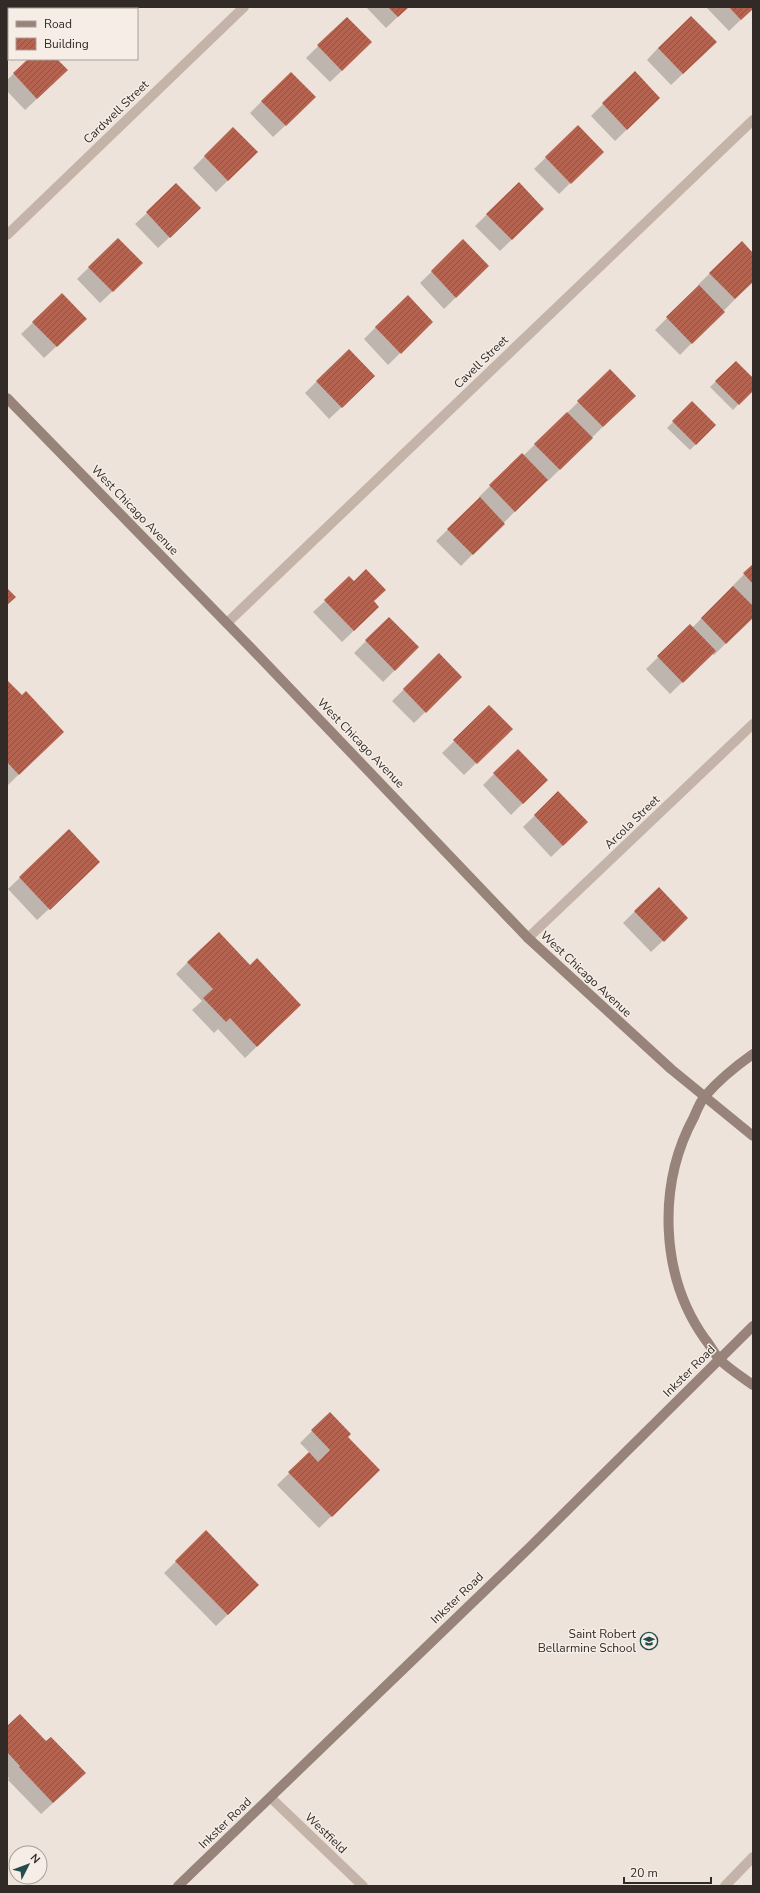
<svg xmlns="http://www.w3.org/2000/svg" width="760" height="1893" font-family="'Nunito Sans',sans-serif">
<defs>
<pattern id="building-hatch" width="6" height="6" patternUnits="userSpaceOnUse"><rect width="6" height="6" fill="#b46351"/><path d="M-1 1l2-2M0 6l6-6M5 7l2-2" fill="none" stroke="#935243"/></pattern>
</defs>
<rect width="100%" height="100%" fill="#ede3da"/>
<!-- shadow -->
<path fill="#0003" d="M366,7H408L386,28Z
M706,7H753V8L729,31Z
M347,18L359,54L330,82L306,58Z
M658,48L704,54L671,85L647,60Z
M29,59H55V82L25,110L7,91V80Z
M634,73L647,110L615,141L591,116Z
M262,101L303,109L273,137L250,113Z
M578,126L602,152L559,194L534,169Z
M233,128L245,164L216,192L193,168Z
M519,183L543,209L500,251L475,226Z
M147,213L188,220L158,248L135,224Z
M118,239L130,275L100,303L77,279Z
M463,241L488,266L444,309L420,283Z
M753,255V281L680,355L655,330L699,286L698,285L710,273Z
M62,295L74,330L44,358L21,334Z
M407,296L432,322L388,365L364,339Z
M736,362L753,380V389L733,410L710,387Z
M610,371L623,407L548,481L546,480L461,566L436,541L480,498L479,497L522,454L523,456Z
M317,381L362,388L329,419L305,393Z
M692,403L715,425L690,450L667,428Z
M753,565V617L714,655L712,653L670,694L646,669L690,626L692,628Z
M325,601H373L366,619L342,642L313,612Z
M389,618L418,647L383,682L354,653Z
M439,655L461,677L414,723L392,701Z
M7,681L22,697L51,743L7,786Z
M489,707L511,729L464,775L442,753Z
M518,750L546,780L511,815L483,785Z
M558,793L575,834L551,857L523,827Z
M69,831L87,874L37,920L8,889Z
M635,911L687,918L651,952L623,923Z
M188,962L288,1016L245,1058L218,1029L214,1033L192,1010L202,1001L176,974Z
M330,1413L347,1437L367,1482L319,1528L277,1485L310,1453L300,1443Z
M206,1532L258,1585L216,1626L164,1573Z
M7,1728L73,1785L41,1814L8,1780L9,1778L7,1776Z"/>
<!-- building -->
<path fill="url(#building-hatch)" d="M80,7H115L117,9H78Z
M388,7H409L398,17Z
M729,7H753V9L741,20Z
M691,16L717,42L683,74L658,48Z
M347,17L372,42L342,71L317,45Z
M28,59H57L68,70L37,99L13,73Z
M635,71L660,98L627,130L602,103Z
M291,72L316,97L286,126L261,101Z
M578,125L604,152L571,184L545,157Z
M233,127L258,152L228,181L204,156Z
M519,182L544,209L512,240L486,214Z
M176,183L201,208L170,238L146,212Z
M118,238L143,263L113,292L88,267Z
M463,239L489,266L456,298L431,271Z
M742,241L753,253V282L735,299L709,273Z
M699,285L725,312L692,344L666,317Z
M62,293L87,319L57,347L32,322Z
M408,295L433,322L401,354L375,327Z
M349,349L375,376L342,408L316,381Z
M736,361L753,378V391L739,405L715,381Z
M610,369L636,396L603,427L577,401Z
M692,401L716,425L696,445L672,421Z
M567,412L593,438L560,470L534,444Z
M522,453L548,480L515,512L489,485Z
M480,497L505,524L473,555L447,529Z
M753,564V584L743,573Z
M366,569L386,590L374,601L379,607L354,631L324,600L349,576L354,581Z
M733,586L753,606V618L726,644L701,618Z
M7,588L16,597L7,605Z
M389,617L419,647L395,671L365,640Z
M690,624L716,651L683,683L657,656Z
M439,653L462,677L426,713L403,689Z
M7,680L22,695L26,691L64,732L19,775L7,762Z
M489,705L513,729L477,764L453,740Z
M518,749L548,780L523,804L493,773Z
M558,791L588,822L563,846L534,815Z
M69,829L100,862L50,910L19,877Z
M659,887L688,918L664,942L634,911Z
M219,932L250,965L257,958L301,1005L257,1047L230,1018L226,1022L203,998L213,989L187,962Z
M330,1412L351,1434L348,1437L380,1470L332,1517L288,1472L309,1452L318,1462L330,1450L311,1430Z
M206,1530L259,1585L228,1615L175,1561Z
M20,1714L46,1741L51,1737L86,1773L53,1803L19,1767L20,1766L7,1752V1726Z"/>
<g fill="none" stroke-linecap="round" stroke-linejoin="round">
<!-- lane -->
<path stroke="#c3b3a8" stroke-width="10" d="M725,1886L753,1857"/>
<!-- street -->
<path stroke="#c3b3a8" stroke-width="10" d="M7,235L244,7
M227,623L753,120
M528,938L753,724
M271,1798L363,1886"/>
<!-- secondary -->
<path stroke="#97837a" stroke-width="10" d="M7,398L252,649L528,938L671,1069L753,1136
M753,1054C736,1066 719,1080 705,1096C700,1102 697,1110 694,1117C657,1185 660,1276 705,1339C710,1345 714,1353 719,1359C729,1369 742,1377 753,1385
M178,1886L528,1549L753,1326"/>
</g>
<!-- icons -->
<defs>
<symbol id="school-ring" viewBox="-11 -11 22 22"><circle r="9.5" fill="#f6ede6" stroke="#234d4d" stroke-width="1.5"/><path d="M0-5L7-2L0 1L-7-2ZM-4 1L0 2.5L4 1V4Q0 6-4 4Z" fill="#234d4d"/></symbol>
</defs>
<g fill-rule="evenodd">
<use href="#school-ring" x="639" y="1631" width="20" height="20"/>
</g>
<g text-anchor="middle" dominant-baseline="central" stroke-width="3" stroke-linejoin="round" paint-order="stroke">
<!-- street labels -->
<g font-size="12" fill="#312a27" stroke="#f6ede6">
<text transform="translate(116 112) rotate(-44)">Cardwell Street</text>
<text transform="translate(481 362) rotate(-44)">Cavell Street</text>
<text transform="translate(135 510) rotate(46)">West Chicago Avenue</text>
<text transform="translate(361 743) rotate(46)">West Chicago Avenue</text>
<text transform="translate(632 822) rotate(-44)">Arcola Street</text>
<text transform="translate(586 974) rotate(43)">West Chicago Avenue</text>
<text transform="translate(689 1371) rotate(-45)">Inkster Road</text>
<text transform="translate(457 1598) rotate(-44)">Inkster Road</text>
<text transform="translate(225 1823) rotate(-44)">Inkster Road</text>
<text transform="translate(326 1833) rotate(44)">Westfield</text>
</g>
<!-- poi labels -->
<g font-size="12" fill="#312a27" stroke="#f6ede6" text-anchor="end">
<text x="636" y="1634">Saint Robert<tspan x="636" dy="14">Bellarmine School</tspan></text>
</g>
</g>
<!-- border -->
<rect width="760" height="1893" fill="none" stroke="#312a27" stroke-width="16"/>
<!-- legend -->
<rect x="8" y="8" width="130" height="52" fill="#f6ede6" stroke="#a79f9a"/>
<rect x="16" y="21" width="20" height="6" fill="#97837a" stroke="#a79f9a"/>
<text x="44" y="28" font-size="12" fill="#312a27">Road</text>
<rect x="16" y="38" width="20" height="12" fill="url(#building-hatch)" stroke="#a79f9a"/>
<text x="44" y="48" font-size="12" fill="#312a27">Building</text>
<!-- north arrow -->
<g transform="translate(28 1865) rotate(48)"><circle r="19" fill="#f6ede6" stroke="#a79f9a"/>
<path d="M0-3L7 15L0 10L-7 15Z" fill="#234d4d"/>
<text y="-6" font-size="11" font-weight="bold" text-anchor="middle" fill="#312a27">N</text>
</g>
<!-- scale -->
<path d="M624 1877v6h87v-6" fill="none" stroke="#312a27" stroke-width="2"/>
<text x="630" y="1877" font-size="12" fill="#312a27" stroke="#f6ede6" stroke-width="3" paint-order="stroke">20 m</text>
</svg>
